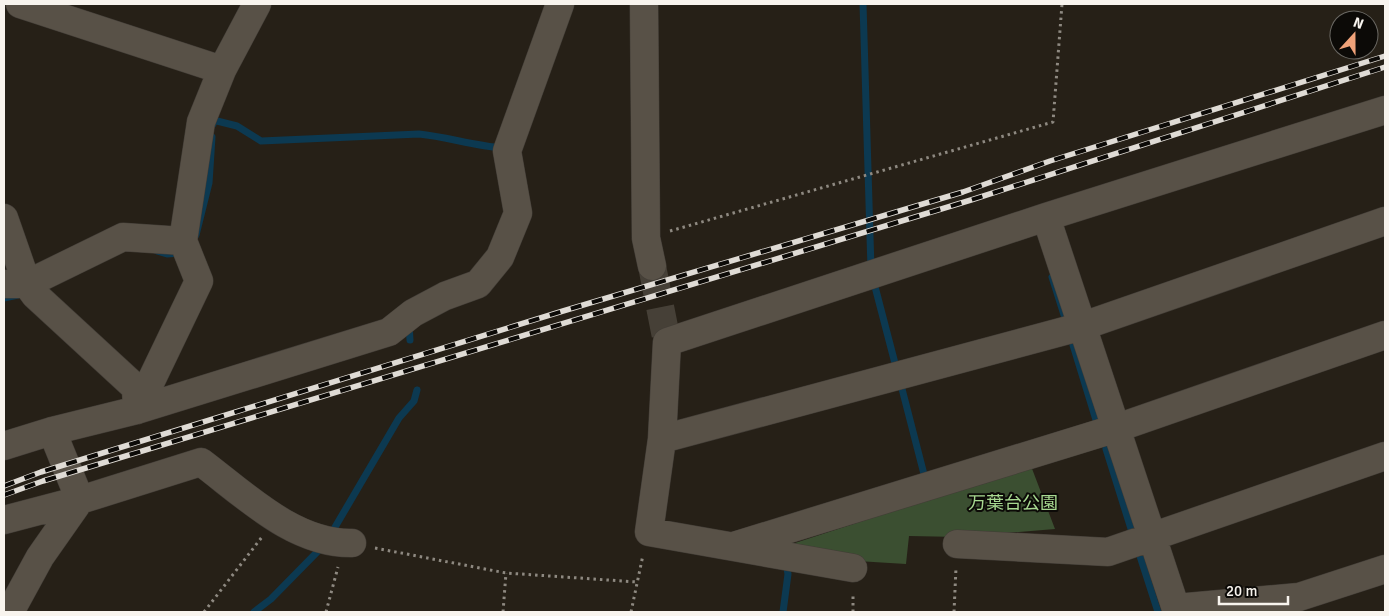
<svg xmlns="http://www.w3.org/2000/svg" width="1389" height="616" font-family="Signika,'Noto Sans JP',sans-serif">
<rect width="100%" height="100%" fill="#262017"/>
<!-- green -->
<path fill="#3b4f31" d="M1031,466L1055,529L960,537L909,536L906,564L792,557V544Z"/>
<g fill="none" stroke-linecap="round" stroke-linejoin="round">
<!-- stream -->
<path stroke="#0c3951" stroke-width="7" d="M863,4L871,269
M213,124V120L237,126L261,141L419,134C448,137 474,146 503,148
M196,235L209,183L212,137
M157,251L167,254L181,253
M1052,277L1064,315
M873,279L897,371
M4,298L18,295
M409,324L410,340
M1073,345L1096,420
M900,381L926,482
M1106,449L1132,532
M331,534L399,418L414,401L417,390
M1138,550L1158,612
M254,612L271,599L324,545
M783,612L788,574L786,563"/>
<!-- minor-tunnel -->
<path stroke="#464037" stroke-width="28" stroke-dasharray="28 14" stroke-linecap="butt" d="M652,266L667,342"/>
<defs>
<path id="minor" d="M20,4L222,70L257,4
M644,4L646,238L652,266
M1046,217L1177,612
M4,218L27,284L35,295L136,388L137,410L52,431L4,446
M4,284H27L123,237L183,241L201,122L222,70
M137,410L389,332L413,313L445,296L478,284L500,257L518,213L507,151L560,4
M137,410L199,281L183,241
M662,439L1083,326L1385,221
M4,520L80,500L201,462C245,495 294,544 352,543
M957,544L1108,552L1385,456
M737,545L1117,428L1385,335
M853,568L649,532L662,439L667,342L1046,217L1385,110
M1176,608L1299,597L1385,569
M10,612L40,557L80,500L52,431"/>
</defs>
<!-- minor casing -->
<use href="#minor" stroke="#423d37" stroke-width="29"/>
<!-- path -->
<path stroke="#8e8981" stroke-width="3" stroke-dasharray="2.5 4" stroke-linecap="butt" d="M670,231L1053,122L1062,4
M375,548L506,573L637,582
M204,612L262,537
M326,612L338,567
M503,612L506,573
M631,612L643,555
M853,612V593
M954,612L956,568"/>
<!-- minor -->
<use href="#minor" stroke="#585147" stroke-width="28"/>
<defs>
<path id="rail" d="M4,486L41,472L563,311L963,192L1050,161L1385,56
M4,495L43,481L971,200L1385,67"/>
</defs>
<!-- rail casing -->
<use href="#rail" stroke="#dfdbd5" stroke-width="5.5"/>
<!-- rail -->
<use href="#rail" stroke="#0c0a07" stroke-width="4" stroke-dasharray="11" stroke-linecap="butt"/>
</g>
<g text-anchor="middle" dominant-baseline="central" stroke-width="4" stroke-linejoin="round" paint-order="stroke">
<!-- park labels -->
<g font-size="18" fill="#a7d890" stroke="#0c0a07">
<text x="1013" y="503">万葉台公園</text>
</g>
</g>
<!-- border -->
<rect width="1389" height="616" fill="none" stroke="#f8f4ee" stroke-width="10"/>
<!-- north arrow -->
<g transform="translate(1354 35) rotate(21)"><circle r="24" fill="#0c0a07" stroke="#6a6863"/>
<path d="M0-4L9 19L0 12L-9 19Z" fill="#f0a279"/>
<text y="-8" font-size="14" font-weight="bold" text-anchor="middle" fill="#f8f4ee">N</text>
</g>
<!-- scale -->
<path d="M1219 596v8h69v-8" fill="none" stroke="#f8f4ee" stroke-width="2.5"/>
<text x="1226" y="596" font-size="15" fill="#f8f4ee" stroke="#0c0a07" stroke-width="4" paint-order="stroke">20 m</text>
</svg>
